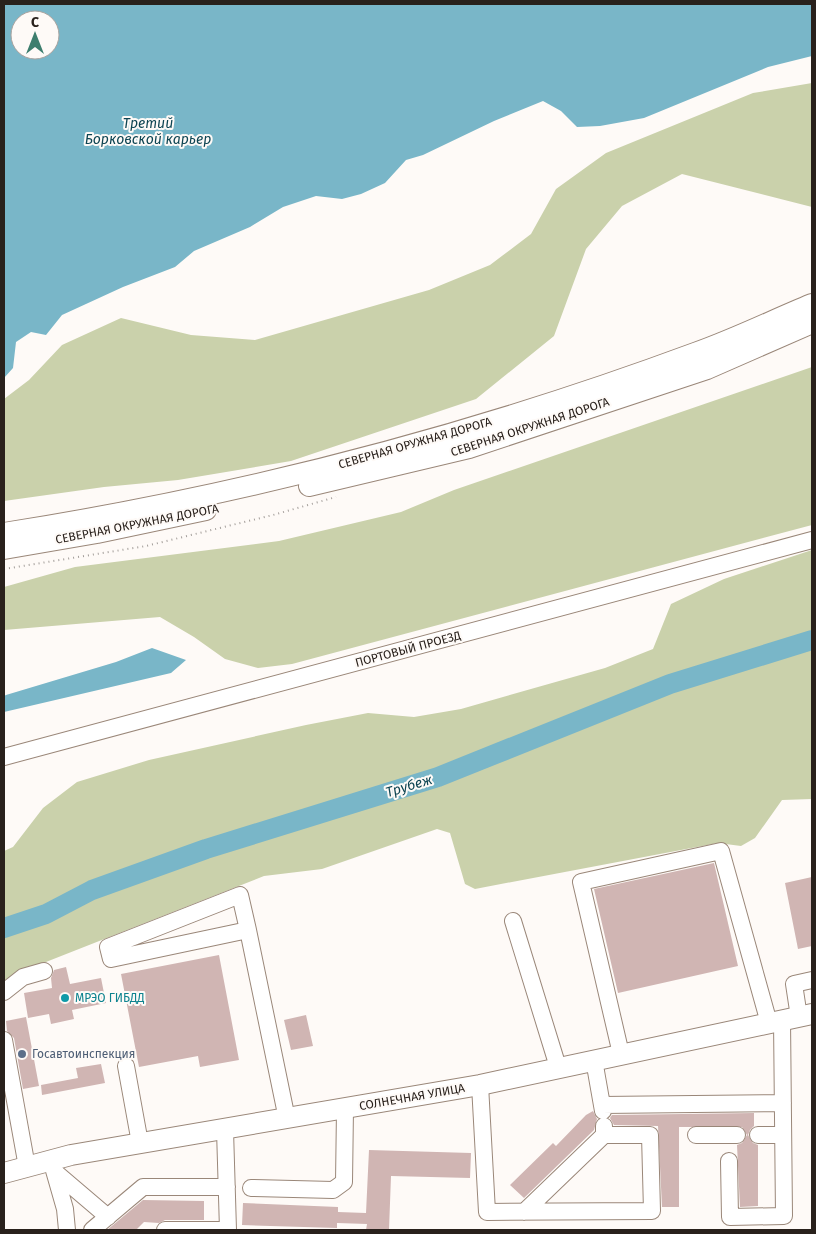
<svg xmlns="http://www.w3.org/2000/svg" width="816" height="1234" font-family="'Fira Sans',sans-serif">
<rect width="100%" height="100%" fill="#fefaf7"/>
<!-- green -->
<path fill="#cad1ab" d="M812,83V207L682,174L622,206L586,249L554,336L476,399L291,461L178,480L104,487L4,501V399L29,380L62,345L121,318L191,335L255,340L429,290L490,265L531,234L556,189L606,153L753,93Z
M812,367V525L292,664L258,668L225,659L194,637L160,617L4,630V587L75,567L279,541L401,512L454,490Z
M812,550V799L782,800L755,838L741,846L718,843L475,889L465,884L450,833L437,829L322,869L264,876L18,973L4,985V851L13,847L43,808L77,782L149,760L306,725L368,713L414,717L461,709L605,668L653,649L671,604L724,579Z"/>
<!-- water -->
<path fill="#79b6c8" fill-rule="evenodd" d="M4,4H812V56L768,67L644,118L600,126L577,127L561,111L543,101L494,121L423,155L406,160L385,183L361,194L342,199L316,196L283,207L250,227L194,251L175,267L123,287L62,315L46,335L31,332L16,342L13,368L4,378ZM20,20H50V50H20Z
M152,648L186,660L171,673L4,712V696L6,695L116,662Z"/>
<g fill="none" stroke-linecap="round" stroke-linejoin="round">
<!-- river -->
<path stroke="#79b6c8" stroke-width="20" d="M4,928L46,914L92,890L206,849L438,777L670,684L812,640"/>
</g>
<!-- building -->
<path fill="#d0b5b3" d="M714,863L738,966L618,993L594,889Z
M812,877V946L798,949L785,883Z
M219,955L239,1060L200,1067L198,1056L139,1067L121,974Z
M66,967L70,984L101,978L106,1003L72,1010L74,1019L51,1024L49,1014L28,1018L24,993L52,988L51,978L54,970Z
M306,1015L313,1046L291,1050L284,1020Z
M26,1017L39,1086L23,1089L14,1038L7,1031L6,1021Z
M101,1064L105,1083L42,1095L41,1085L78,1078L76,1068Z
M593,1111L597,1119L594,1130L524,1198L510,1185L553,1143L556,1146L586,1115Z
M754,1113V1126L750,1130L748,1135L753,1143L758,1145V1206L740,1207L737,1145L742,1143L747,1135L742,1127H679V1207H662L658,1126L614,1125L610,1118L612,1115Z
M369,1150L471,1153L470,1178L391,1176L389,1230H366L367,1224L337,1223V1228L242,1225L243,1203L338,1207V1212L366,1213Z
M143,1200L204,1201V1220H165L159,1223L144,1222L136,1230H107Z"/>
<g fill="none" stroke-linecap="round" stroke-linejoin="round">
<defs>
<path id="minor" d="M4,757L812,540
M513,921L558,1067
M248,930L240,895L108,947L111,959L248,930L287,1119
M4,992L23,977L44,971
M799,1017L794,984L812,980
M4,1040L27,1167
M621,1054L581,882L721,851L769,1023
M594,1060L603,1111
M126,1066L140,1143
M480,1085L487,1212L652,1211L650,1135H604
M602,1105L783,1103
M696,1135H737
M758,1135H783
M51,1160L65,1209L67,1230
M729,1161L730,1217L784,1216L782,1020
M54,1171L108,1217
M251,1188L333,1190L344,1182L345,1109
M524,1212L604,1135V1126
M92,1230L143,1187H227
M165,1230H228L225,1130"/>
<path id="major" d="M309,486L469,448L707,369L812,323
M4,533C240,496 471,436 695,353C735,339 773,320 812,304
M4,549L97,533L206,510
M4,1173L71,1155L480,1085L812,1014"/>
</defs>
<!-- minor casing -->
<use href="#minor" stroke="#9a8779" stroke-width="18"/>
<!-- major casing -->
<use href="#major" stroke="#9a8779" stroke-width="22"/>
<!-- path -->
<path stroke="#a39e9a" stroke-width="2" stroke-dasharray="1 4" stroke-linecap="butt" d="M4,569L146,546L273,515L336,497"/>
<!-- minor -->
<use href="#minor" stroke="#fff" stroke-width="16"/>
<!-- major -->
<use href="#major" stroke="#fff" stroke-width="20"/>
</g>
<!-- markers -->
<circle fill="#0f9aa8" stroke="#fefaf7" stroke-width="2" cx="65" cy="998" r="5"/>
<circle fill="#5c6f8a" stroke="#fefaf7" stroke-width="2" cx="22" cy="1054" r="5"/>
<g text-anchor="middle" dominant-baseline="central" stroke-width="4" stroke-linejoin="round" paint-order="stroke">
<!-- street labels -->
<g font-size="12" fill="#29211c" stroke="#fefaf7">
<text transform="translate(530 427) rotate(-18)">СЕВЕРНАЯ ОКРУЖНАЯ ДОРОГА</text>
<text transform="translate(415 443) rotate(-16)">СЕВЕРНАЯ ОРУЖНАЯ ДОРОГА</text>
<text transform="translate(137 524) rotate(-11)">СЕВЕРНАЯ ОКРУЖНАЯ ДОРОГА</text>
<text transform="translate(408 649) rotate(-15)">ПОРТОВЫЙ ПРОЕЗД</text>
<text transform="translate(412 1097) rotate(-10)">СОЛНЕЧНАЯ УЛИЦА</text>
</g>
<!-- culture labels -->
<g font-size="12" fill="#0d838f" stroke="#fefaf7" text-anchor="start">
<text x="75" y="998">МРЭО ГИБДД</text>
</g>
<!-- service labels -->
<g font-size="12" fill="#4e5e75" stroke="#fefaf7" text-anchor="start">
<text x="32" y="1054">Госавтоинспекция</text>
</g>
<!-- water labels -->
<g font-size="14" font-style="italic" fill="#0d4452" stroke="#fefaf7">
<text x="148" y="123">Третий<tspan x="148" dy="16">Борковской карьер</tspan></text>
<text transform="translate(409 786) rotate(-17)">Трубеж</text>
</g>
</g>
<!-- border -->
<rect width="816" height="1234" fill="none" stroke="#29211c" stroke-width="10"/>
<!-- north arrow -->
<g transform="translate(35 35)"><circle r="24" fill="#fefaf7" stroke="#a9a39f"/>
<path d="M0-4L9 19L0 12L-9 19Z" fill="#3d7e6e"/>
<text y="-8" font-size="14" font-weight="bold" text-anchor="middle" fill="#29211c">С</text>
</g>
</svg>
